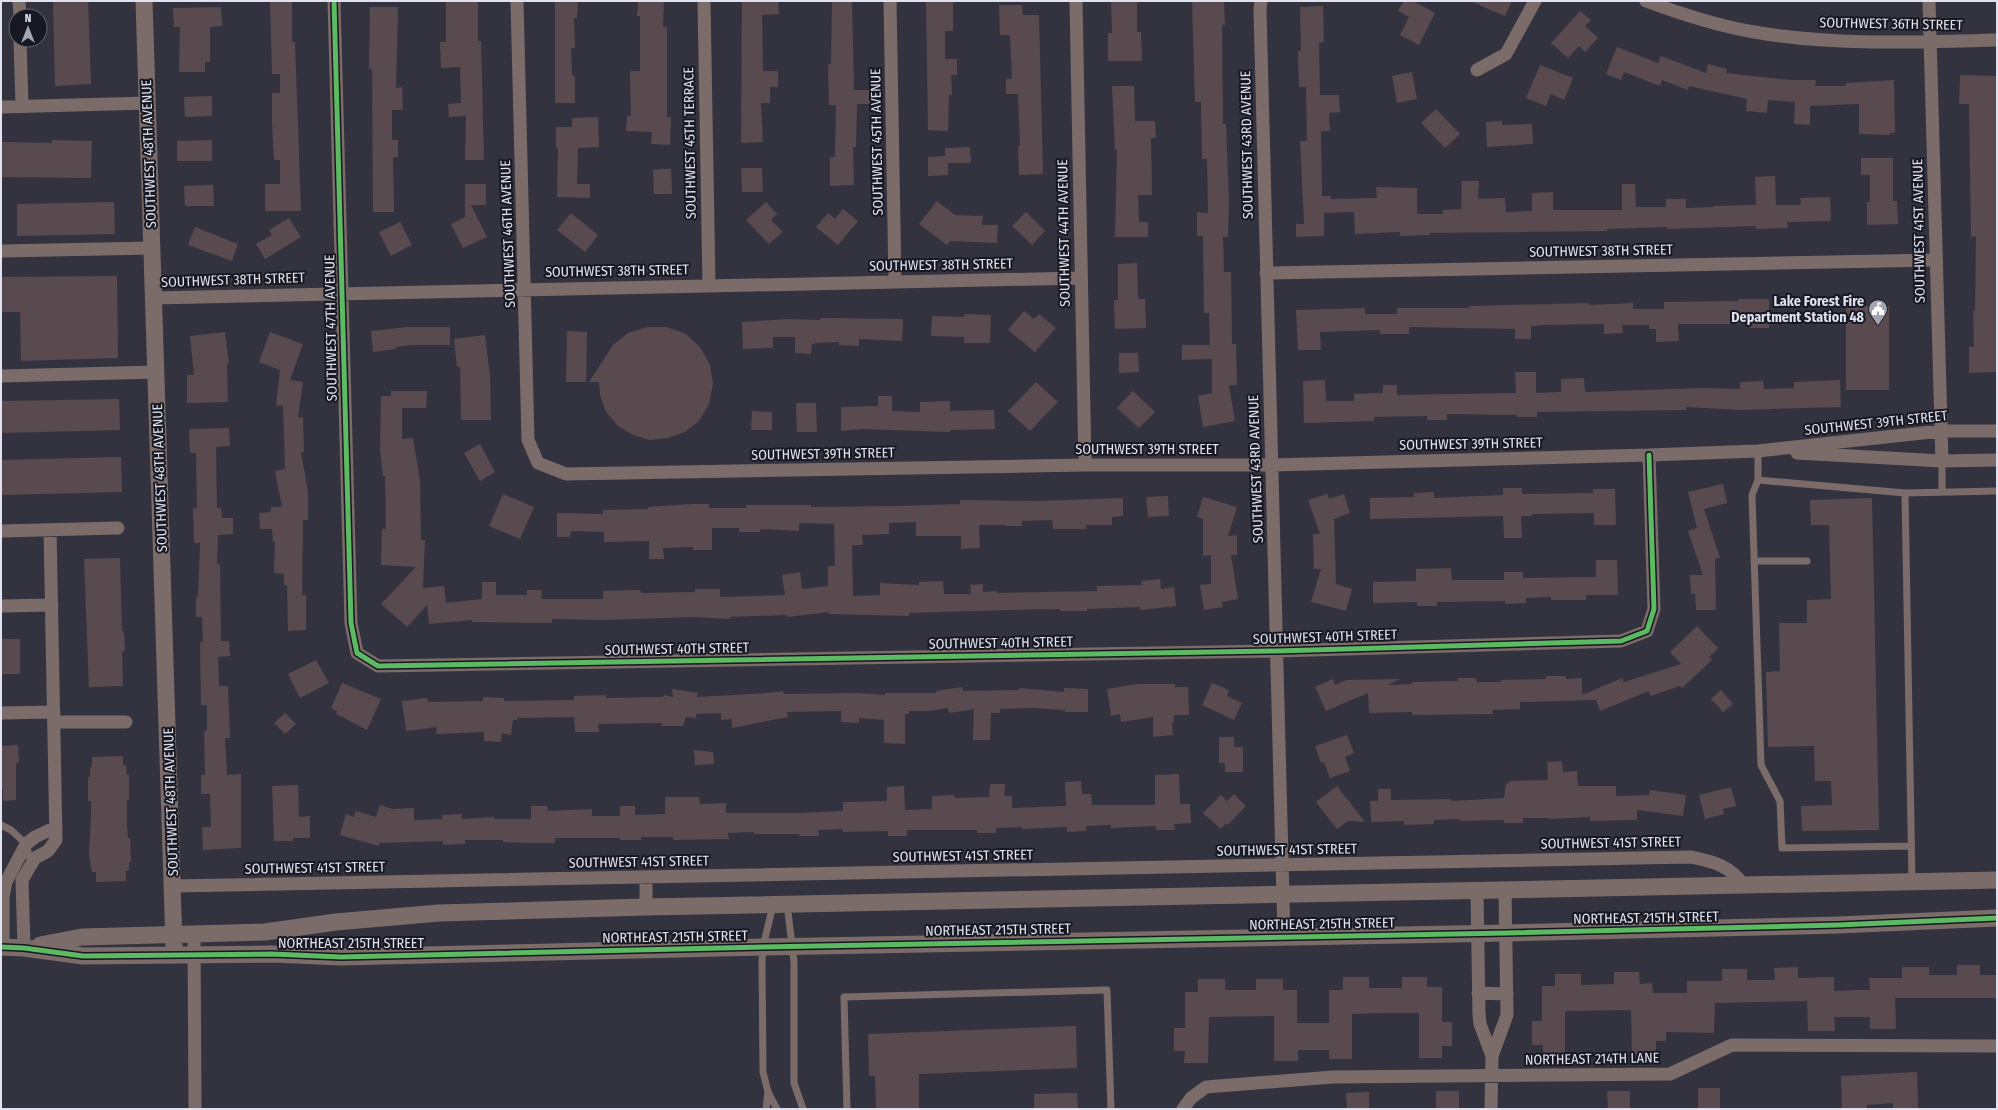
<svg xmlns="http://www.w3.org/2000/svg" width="1998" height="1110" font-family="'Fira Sans Condensed',sans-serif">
<rect width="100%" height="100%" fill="#33333f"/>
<!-- building -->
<path fill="#584a4e" d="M53,1H88L91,84L55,86Z
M270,1H292V42H295L301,211H265V184H280V160H274L272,121V93H280V74H272Z
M446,1H478V41H481L484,160H465L466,116L449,117L448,104L461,103L460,67L441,68L440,42H446Z
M555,1H578L577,18H574L575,48H571L572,75L575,76V103H555Z
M638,1H664L663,27H667V117H671L670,145L651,144L652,132L626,131L627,116H631L630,71H640V16H637Z
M742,1H778L779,14L762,15L763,71H778V87H770V103H761L763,142L741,143Z
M832,1H852L854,90H872V104H857L856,147H853L854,185L830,186V157H835L836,105H829L828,64H831Z
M926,1H953V31H945V59H957V75H951L952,95H949L948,131L928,130Z
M1111,1H1137V32H1141L1142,61H1108V33H1112Z
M1192,1H1224L1225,25H1222L1223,124H1226L1229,201L1228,237H1223L1224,272H1231L1232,344H1236L1237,385H1229L1235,421L1203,427L1198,396L1212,393V359L1182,360V345H1210L1209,313H1204L1203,236H1197V212L1208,213L1207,159H1202L1201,102H1195Z
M1404,1H1413L1435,13L1419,45L1400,35L1409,17L1398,11Z
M1470,1H1512L1505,16Z
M999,5H1022L1023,15H1039L1043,174L1019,175L1018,146H1020L1018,94H1006V79H1012L1010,35H1000Z
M1323,6L1324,42L1319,43L1320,95H1339L1340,112L1329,113L1330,131H1321L1322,196H1331V199L1377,198L1376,187L1417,188V214H1443V210L1461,209L1462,181H1479L1478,199L1505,198L1506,212L1532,211V193L1553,192V210H1622V184H1635L1636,207H1666V199H1686V208L1713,207V206L1756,205L1755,177L1775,176L1776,205H1801L1800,198L1830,197L1831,221L1787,222L1788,228L1756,229V226L1667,229V227L1607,229V231L1430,233V235L1400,236V232L1355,234L1354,212L1324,213V236L1296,237V224H1304L1300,141H1307L1306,87H1299L1298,51H1301L1300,7Z
M221,7L222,26L210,27V62H205V72H179L180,27H174L173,8Z
M370,7H398L396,88L402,87L403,110H392V140H398V157H393L394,212H373L372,69H369Z
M1580,11L1591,20L1585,26L1598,38L1585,52L1579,46L1568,58L1551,43Z
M1617,47L1658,63L1661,56L1706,73L1708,64L1727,69L1726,73L1790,80H1816L1815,86H1846V83L1894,80L1895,133H1890V135L1859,134V104L1810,106V125L1794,124L1795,102L1768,100L1767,113L1746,111L1747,99L1689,86L1688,90L1662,80L1660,86L1624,72L1621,80L1606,74Z
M1540,65L1573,78L1564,100L1551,94L1546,106L1526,98Z
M1412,72L1417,99L1397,103L1392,76Z
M1960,75L1997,76V372L1969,373V347H1974L1973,311H1975L1976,236L1971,237L1969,104H1959Z
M1112,86H1134L1135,121H1155L1156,138H1151L1152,195H1138L1139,222H1148V237H1115L1117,150H1115Z
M212,96V116L185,117L184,97Z
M1436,109L1460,134L1445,148L1421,123Z
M598,117L599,147L578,148L577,184H590V198L557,197L558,148H556V127H572V118Z
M1502,121V125L1532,124L1533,144L1487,147L1486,122Z
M52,140L92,141L91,178L1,177V142L52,143Z
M212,140V161H177V141Z
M970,147L971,163H948V175L928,176V157L945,156V148Z
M1861,158H1893V201H1897L1898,224L1867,225V202H1870V175H1861Z
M741,168H762L763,192H742Z
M663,169H671L672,194H654L653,170Z
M465,184H486V205H471L487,237L463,248L451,224L465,217Z
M207,185H213L214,206H185L184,186Z
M937,201L955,215L983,216L982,225H998L997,243L950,241L947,245L919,224Z
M114,202L115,234L17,236V204Z
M766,202L777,214L771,220L783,232L769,244L746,220Z
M843,209L858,221L838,245L816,227L828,213L835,219Z
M1026,212L1045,231L1032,245L1012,226Z
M571,213L598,235L585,252L557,230Z
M289,218L301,237L265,259L256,244L272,235L269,230Z
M400,222L412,245L391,256L379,232Z
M195,227L238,244L232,261L188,245Z
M1137,263L1138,299H1145L1146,328L1115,329L1114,300H1118V264Z
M117,276L118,358L21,361L20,312H1V277Z
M1738,299H1769V328H1750V324H1678L1679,341L1656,342V329H1649V325H1622L1623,333L1604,334V324L1545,325L1531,326V339H1515V329L1409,327V334H1380V330L1320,332L1321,350H1298L1296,310L1365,308V314H1397V308H1469V306L1589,303V305L1633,303V309H1664V302L1738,301Z
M1846,306H1889V390H1846Z
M1024,311L1034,319L1039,314L1056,328L1035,352L1008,330Z
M964,314L991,315L990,343H964V337L931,336L932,316L964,317Z
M821,318L903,319L902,341L859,339V346L839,345V342L815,343V344H812L811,354L795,353V337H773V348L743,349L742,322L787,319L820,320Z
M407,327H450V345H411L396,347V349L373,352L371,331Z
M647,327H667L686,334L700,347L710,365L713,384L709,404L699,421L685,432L668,438L650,440L633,435L618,426L606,412L600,395L599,382H589L613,345L628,333Z
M567,331L587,332L586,382H566Z
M225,332L229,364H227L228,402L187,403V375H194L190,336Z
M270,332L303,344L290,380L303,382L298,418L303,417L304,452H301L308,492V520H303L302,595H306V630L288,631L287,585H284V574L274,573L275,542H273L272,529H260L259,513L271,512V507H282L275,471L285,469L283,406L276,405L280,370L259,362Z
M485,335L490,376L491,420H461L460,367H457L454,339Z
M1119,353H1138L1139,372L1119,373Z
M1515,372H1536V393L1561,392V379L1584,378L1585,392L1702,388L1740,389V382L1763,381L1764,389L1794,388V382L1840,380L1841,407L1740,410L1686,407V410L1537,412V417H1517V415L1447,414V420H1427V416L1374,417V421L1304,423L1303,381L1325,380L1326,401H1354V394L1383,393V385H1397V395L1516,393Z
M1036,382L1058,402L1030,431L1008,411Z
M391,391H427L426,408H402V439L413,438L420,480L421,540H425L423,588L444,586L446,603L482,599V582H496V595H527V590H542L541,599H603V591L640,590L641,593L695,592V589H720V597L785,595L782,575L800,572L802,589L828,586V566H835L834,524L799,523V531L760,529V532H739V528H712V550H693V547L663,548L664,559H649V541L604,542V532L571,531L570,537H557V513L603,514V510L648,509V507L692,504H709V508H746V505H811V507L900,506L960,504V500L1037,501L1123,498V516L1112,517V525H1086V529H1053L1052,520L1022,521V526H1005V525H979L980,548L961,549V536H916V522L889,523V534L862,535L863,545H852L853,596L880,595V583L919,585V582L943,581L944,594H971L970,585L983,584V592L997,591V593L1097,591V586L1142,585L1141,581L1160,579L1161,589L1174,587L1176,606L1140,610V607L1087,609V611H1060V609L1008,610L909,613V616L829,614V612L787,617V615L730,617V619L694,617L604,620L552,619V623L472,622V620L429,624L427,605L407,627L381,604L416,567L381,565L382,529H386L385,476H383L380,450L381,396H391Z
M1133,391L1155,412L1139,428L1117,408Z
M878,396H892V411L920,412V402L950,401V411L994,410L995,429L950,430V432L862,429L841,431V407L878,406Z
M119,399L120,430L1,433V401Z
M796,403H816L817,432H797Z
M752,411L772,412V430H751Z
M229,428L230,446L216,447L217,508H221L222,518H233V534L218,535L217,564L220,565L221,641H229L230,656L218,657L219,686H228L230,738H225L227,775L241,774V848L203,850L202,827H211L210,794H201V775H205L204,731H207V705H201L200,642H203L202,617H196V597H198L200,543H194L193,508H197L196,453H190L189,429Z
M480,444L495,472L480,481L464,453Z
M121,457L122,492L1,495V460Z
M1723,484L1727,503L1704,509L1720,558L1715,559L1716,610H1696L1695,594H1691L1690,575H1703L1688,531L1697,528L1688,492Z
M1503,488H1522V494L1593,493V489H1615L1616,525H1594V513L1532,514V516H1521L1522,538H1504L1503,516L1370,519V498L1414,497V493L1434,492V498L1503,495Z
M503,494L534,507L520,539L489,526Z
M1327,494L1329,499L1344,494L1350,513L1334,519L1336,584L1352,589L1346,611L1311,602L1321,569H1314L1313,534H1320L1308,500Z
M1168,496L1169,516L1148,517L1146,497Z
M1203,497L1237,507L1228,536L1237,535V555H1231L1238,599L1222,602L1223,607L1204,610L1200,585L1211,584V555L1203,556V519L1197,517Z
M1872,498L1879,830L1802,831L1801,806L1832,805L1831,781H1815L1814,746L1768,747L1766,672L1780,671L1779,623H1807V600L1831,599L1829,525H1811L1810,500Z
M120,558L122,631H124L125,651L122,652L123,686L89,687L84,559Z
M1596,560H1617L1618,595H1586V600H1551V597L1526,598V603L1505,604V601L1437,602V606H1417V602L1373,603V582L1416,581V569L1451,568L1452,580H1504V572H1523V578L1596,577Z
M1697,626L1718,648L1709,657L1712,660L1682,688L1680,686L1650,696L1649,691L1600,711L1596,700L1520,702V709L1492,710L1493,714L1412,715V712L1369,713L1368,693L1326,711L1315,687L1333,679L1335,685L1346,680L1400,679L1388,685L1412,684V682L1458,681V678H1476L1477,682H1501V680L1546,679V676H1566V679L1582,678V695L1622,678L1624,682L1681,664L1670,652Z
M1,639H20V674H1Z
M316,660L329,683L300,698L288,674Z
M342,683L381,699L367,730L336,714L337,711L331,708Z
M1212,683L1229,690L1227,696L1242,703L1234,720L1202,705Z
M1138,684H1175V687H1188L1189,715H1174V722H1172L1173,735L1153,737V717L1121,722L1120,714L1111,716L1107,689Z
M962,687L963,691L1019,690V688L1064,692V688L1088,689V712H1065V710L1034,708L1000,709V713H991L990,740H973L974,709L950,713L947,708L929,711H909V714H905V744L884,743V720L859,718V723L841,722V711L787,712L788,717L732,728V719L721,720V713L696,714V718L686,717L683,726H662V723L598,724L599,732H575L574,717L517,718V720H513L511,735L502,733L501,742L484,741V732L436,734L437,727L406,731L402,701L427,698L428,702L483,701V697L504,698V701L574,700V696L606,695V698L663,697L664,695L673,697L672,689L698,693L697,697L768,693L783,691L784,694L859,693L885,695V693H936V691Z
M1721,690L1733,704L1723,712L1711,699Z
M285,713L296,724L285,734L274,723Z
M1347,735L1354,753L1345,757L1350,771L1330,778L1324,762L1321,763L1315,746Z
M1219,737H1234V747H1243V772H1225V763H1219Z
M18,745L19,763H16V800L3,801V789H1V746Z
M694,750L713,752L714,764L695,765Z
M123,756V765H126L127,775H129V800H127V827L128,838H130L131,862H129V870L126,871V881L96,882V872H92L89,855L91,816V801H88V777H90V767H92V757Z
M1562,761L1563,772L1577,771L1578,786H1616V796L1649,795L1650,790L1686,795L1683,816L1637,810V820L1590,821V817L1550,819L1549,818H1523V823H1504V820L1460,821V819L1434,820V824L1404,825V821L1371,822L1370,801H1378V789H1391V800L1451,799V801L1504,798L1506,783H1509V781L1548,780L1547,762Z
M1179,774L1180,804H1190L1191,823L1174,824L1175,830H1156V826L1111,828V825L1086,826V831L1067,832V827L1022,829V827L996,828V833H977V830H907V836H888V831L843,832V829L818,830L819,836H800L799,834H754V832L728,833L729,839L673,840V837H641V840H620V838H555V843H532L503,842V840H465V844L443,845V841L379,843V846L340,835L346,814L354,817L356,811L376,817L380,805L392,809L414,808V820L442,819V815L462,814V819L494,817V819H531V806H547L548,811L592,809V816H620V806H635V815L665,814V797H699L700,804L726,803V813H799L843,811V802L887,801V787L904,786L905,810L932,809V796L954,795V798L989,797L990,784H1005L1004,796H1012V808L1066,806L1065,782L1081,781L1082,794H1091L1092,805H1155V775Z
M298,785L299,817L310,816V838H293V841H274L272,786Z
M1337,786L1365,822L1348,821L1337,829L1316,802Z
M1731,787L1736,806L1723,809L1724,814L1705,819L1699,795Z
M1234,794L1246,806L1228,825L1226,823L1221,829L1203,813L1221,795L1227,801Z
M1957,965H1980V975H1997V998H1895L1896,1029H1870V1017H1834L1835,1031H1808L1807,1001L1715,1003L1714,1033L1666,1032V1041H1656V1054H1632L1631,1010L1565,1011V1056H1543V1045H1532V1021H1542V986H1555V974H1581V985L1614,984V972H1639L1640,984L1652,983L1653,993H1687V981H1722V969H1747V980H1775L1774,968L1798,967V978L1834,977V991L1857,990H1870L1869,978H1902V967H1929V975H1957Z
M1343,977H1369V988H1402V977H1427V987H1442V1022H1452V1046H1442V1058H1419V1013H1380L1352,1014V1059H1329V1050H1298V1061H1274V1016L1209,1017L1208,1063H1184L1185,1051H1174V1028H1185V992H1198V979H1225V990H1256V979H1283V990H1297V1023H1329V990H1343Z
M1076,1026L1077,1068L919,1074V1109H876L875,1076H869L868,1034Z
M1917,1072L1918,1109H1893V1103L1867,1105V1109H1842L1841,1076Z
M1698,1088H1720V1109H1698Z
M1436,1091H1459V1109H1436Z
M1607,1091H1630V1109H1608Z
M1369,1092V1109H1347L1346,1093Z
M1077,1093L1078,1109H1034V1094Z"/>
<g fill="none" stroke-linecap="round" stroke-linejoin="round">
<!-- service -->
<path stroke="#7b6c69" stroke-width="7" d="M1758,451V480L1905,493L1997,491
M1942,461V492
M1758,480L1752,495L1761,765L1780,801L1782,848L1911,846
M1905,493L1912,882
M1754,561H1807
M1,825L11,830L26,844L31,863
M787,904L794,962V1083L803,1109
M773,905L763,947L762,963L763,1072L768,1092L777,1109
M766,1109L768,1091
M847,1109L844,997L1107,990L1111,1109"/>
<!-- minor -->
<path stroke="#7b6c69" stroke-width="13" d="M19,1L20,16
M334,1L351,623L357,653L378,666L1277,651L1621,641L1647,631L1654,609L1649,455
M517,1L528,440L538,463L566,474L1085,465H1272L1649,455L1758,451L1941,431H1997
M704,1L709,285
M890,1L895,282
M1076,1L1085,465
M1261,1L1260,10L1284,937
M1646,1C1681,14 1718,26 1754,32C1834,46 1916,42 1997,40
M1929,1L1942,461
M20,40L22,106
M1477,70L1506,54L1535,1
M1,107L148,103
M1,251L153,248
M1266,273L1936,260
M154,298L1081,278
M1,376L157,372
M1797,453L1942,461L1997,460
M1,531L118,528
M1,606L52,605
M1,713L54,712
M54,722H126
M646,878V907
M173,886L1691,857C1714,862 1729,865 1744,885
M1477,891L1479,1014L1480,1024L1492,1056L1507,1015L1505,890
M194,936L195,1109
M3,947V897L6,882L26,844L35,837L56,827
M24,948L22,880L35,858L48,851L56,840L50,530
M1478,993L1507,994
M1183,1109L1191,1098L1206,1087L1333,1077L1670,1074L1732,1045L1997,1046
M1491,1109L1492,1056"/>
<!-- tertiary -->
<path stroke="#7b6c69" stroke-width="17" d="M144,1L174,946
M40,945L82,937L265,932L336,922L439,913L646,907L1997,880
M1,947L24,948L83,956L272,954L341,957L763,947L1506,933L1838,925L1997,918"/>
<defs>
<path id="cycleway" d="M334,1L351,623L357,653L378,666L1277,651L1621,641L1647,631L1654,609L1649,455
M1,947L24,948L83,956L272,954L341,957L763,947L1506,933L1838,925L1997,918"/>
</defs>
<!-- cycleway casing -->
<use href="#cycleway" stroke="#171821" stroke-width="8"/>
<!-- cycleway -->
<use href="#cycleway" stroke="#5cba63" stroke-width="5"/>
</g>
<!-- icons -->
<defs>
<symbol id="civic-pin" viewBox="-11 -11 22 30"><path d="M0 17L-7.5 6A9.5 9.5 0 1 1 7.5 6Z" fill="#a3a5b1" stroke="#171821"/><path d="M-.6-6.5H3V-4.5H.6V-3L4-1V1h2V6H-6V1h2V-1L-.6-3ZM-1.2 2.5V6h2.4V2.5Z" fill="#fff"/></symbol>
</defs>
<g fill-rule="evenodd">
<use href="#civic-pin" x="1867" y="298" width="22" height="30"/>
</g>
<g text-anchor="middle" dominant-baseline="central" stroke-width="4" stroke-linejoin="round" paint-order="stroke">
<!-- street labels -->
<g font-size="14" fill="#e0e2ef" stroke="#171821">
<text transform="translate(1891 24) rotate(1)">SOUTHWEST 36TH STREET</text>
<text transform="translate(877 142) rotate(-91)">SOUTHWEST 45TH AVENUE</text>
<text transform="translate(690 143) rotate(-91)">SOUTHWEST 45TH TERRACE</text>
<text transform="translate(1247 145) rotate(-91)">SOUTHWEST 43RD AVENUE</text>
<text transform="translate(149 154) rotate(-92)">SOUTHWEST 48TH AVENUE</text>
<text transform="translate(1919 231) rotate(-91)">SOUTHWEST 41ST AVENUE</text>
<text transform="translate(1064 233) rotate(-91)">SOUTHWEST 44TH AVENUE</text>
<text transform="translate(508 234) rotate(-92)">SOUTHWEST 46TH AVENUE</text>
<text transform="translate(1601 251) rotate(-1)">SOUTHWEST 38TH STREET</text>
<text transform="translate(941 265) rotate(-1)">SOUTHWEST 38TH STREET</text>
<text transform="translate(617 271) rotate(-1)">SOUTHWEST 38TH STREET</text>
<text transform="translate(233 280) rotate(-2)">SOUTHWEST 38TH STREET</text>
<text transform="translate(331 328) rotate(-91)">SOUTHWEST 47TH AVENUE</text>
<text transform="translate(1876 423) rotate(-6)">SOUTHWEST 39TH STREET</text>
<text transform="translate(1471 444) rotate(-1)">SOUTHWEST 39TH STREET</text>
<text x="1147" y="449">SOUTHWEST 39TH STREET</text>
<text transform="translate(823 454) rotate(-1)">SOUTHWEST 39TH STREET</text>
<text transform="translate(1256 469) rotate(-92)">SOUTHWEST 43RD AVENUE</text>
<text transform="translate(160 478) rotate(-92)">SOUTHWEST 48TH AVENUE</text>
<text transform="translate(1325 637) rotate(-2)">SOUTHWEST 40TH STREET</text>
<text transform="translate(1001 643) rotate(-1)">SOUTHWEST 40TH STREET</text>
<text transform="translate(677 649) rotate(-1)">SOUTHWEST 40TH STREET</text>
<text transform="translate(171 802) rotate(-92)">SOUTHWEST 48TH AVENUE</text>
<text transform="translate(1611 843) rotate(-1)">SOUTHWEST 41ST STREET</text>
<text transform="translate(1287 850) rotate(-1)">SOUTHWEST 41ST STREET</text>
<text transform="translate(963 856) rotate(-1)">SOUTHWEST 41ST STREET</text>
<text transform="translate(639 862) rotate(-1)">SOUTHWEST 41ST STREET</text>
<text transform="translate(315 868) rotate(-1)">SOUTHWEST 41ST STREET</text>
<text transform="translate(1646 918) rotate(-1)">NORTHEAST 215TH STREET</text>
<text transform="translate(1322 924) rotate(-1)">NORTHEAST 215TH STREET</text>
<text transform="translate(998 930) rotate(-1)">NORTHEAST 215TH STREET</text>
<text transform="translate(675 937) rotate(-1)">NORTHEAST 215TH STREET</text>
<text x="351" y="943">NORTHEAST 215TH STREET</text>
<text transform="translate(1592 1059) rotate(-1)">NORTHEAST 214TH LANE</text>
</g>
<!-- poi labels -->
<g font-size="14" font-weight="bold" fill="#e0e2ef" stroke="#171821" text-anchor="end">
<text x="1864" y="301">Lake Forest Fire<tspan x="1864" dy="16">Department Station 48</tspan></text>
</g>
</g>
<!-- border -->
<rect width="1998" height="1110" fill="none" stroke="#e0e2ef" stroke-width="4"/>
<!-- north arrow -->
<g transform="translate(28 28)"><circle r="19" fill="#171821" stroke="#676973"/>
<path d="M0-3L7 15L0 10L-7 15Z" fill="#a3a5b1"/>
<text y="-6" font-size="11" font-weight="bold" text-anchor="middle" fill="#e0e2ef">N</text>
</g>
</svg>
